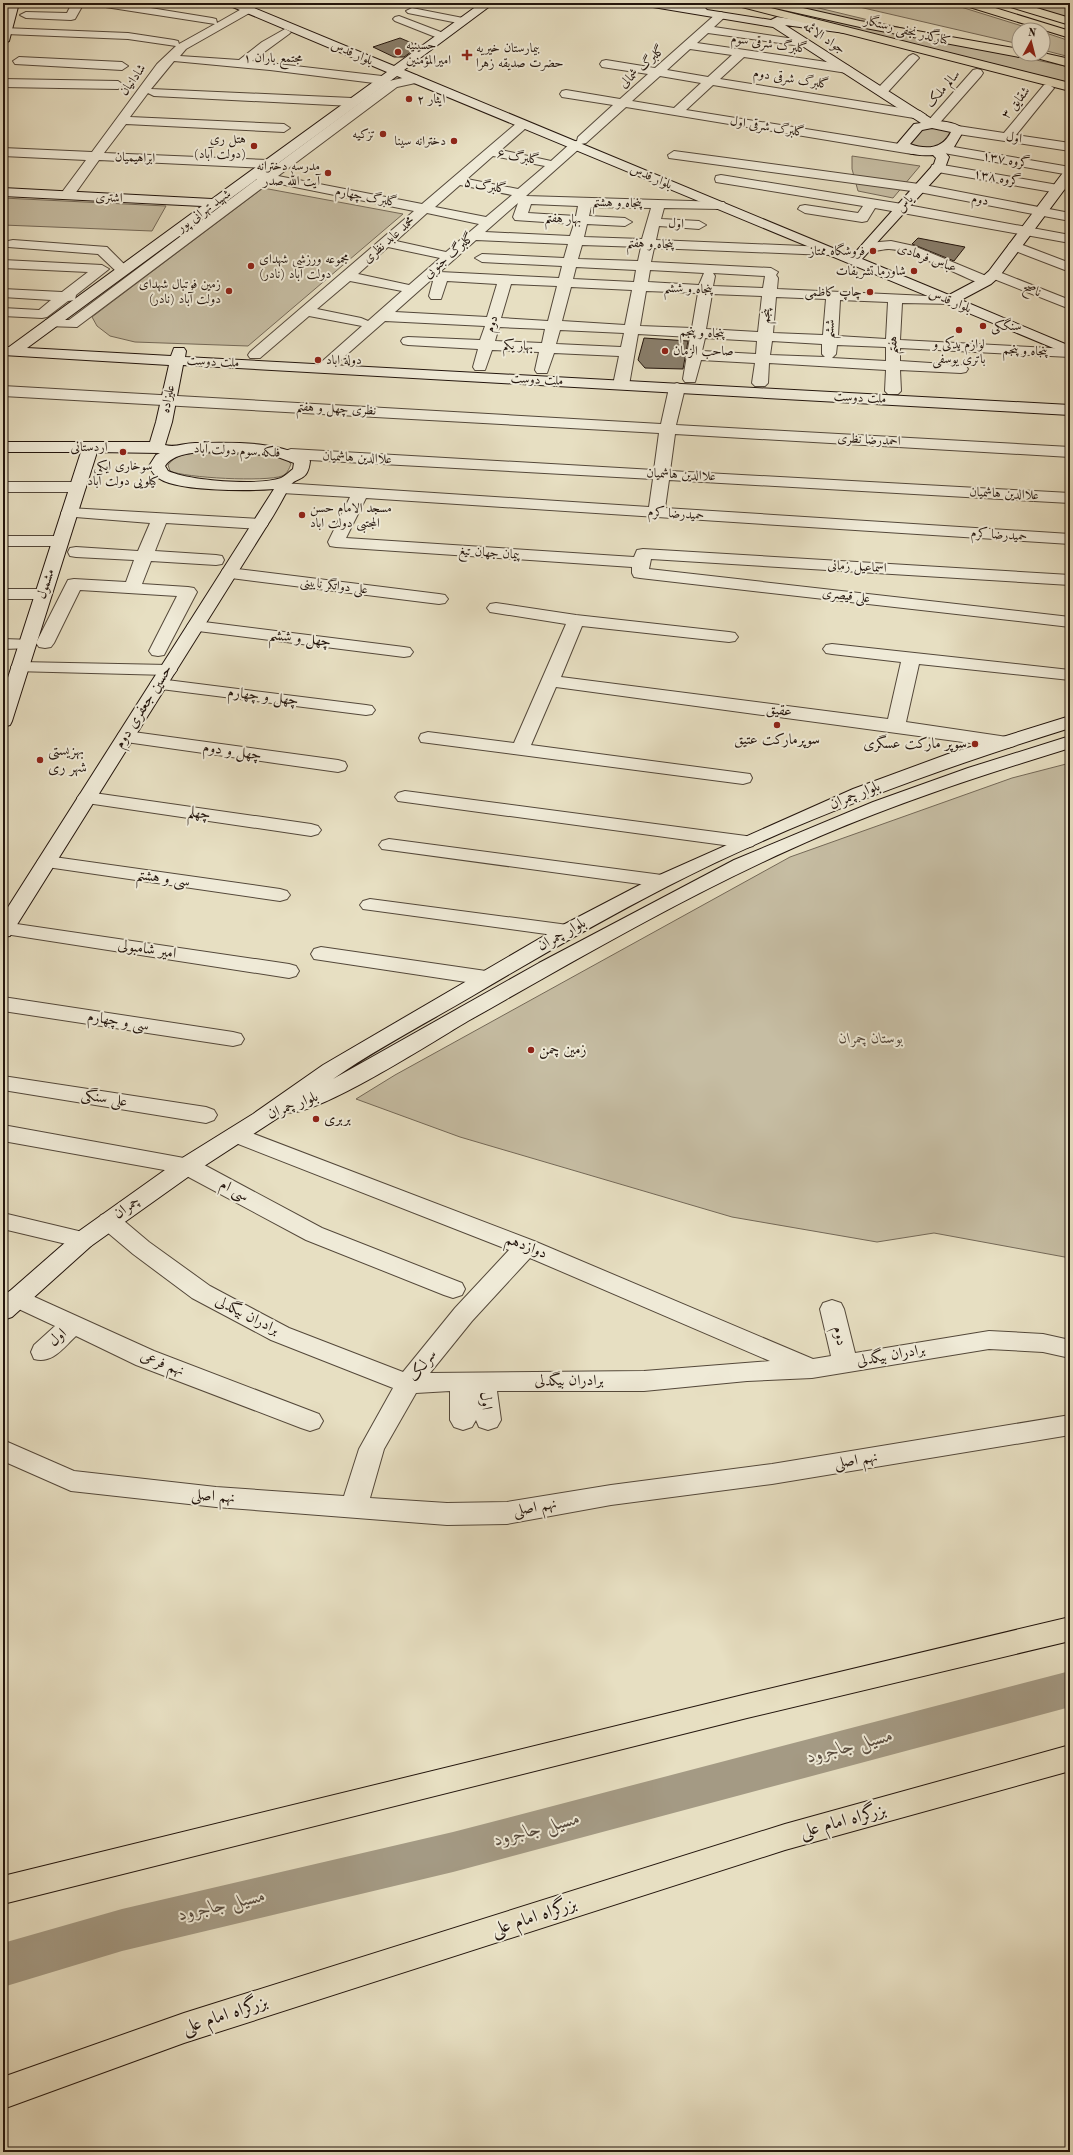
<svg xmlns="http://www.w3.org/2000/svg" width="1073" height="2155" font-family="'Old Standard TT',Amiri,serif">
<rect width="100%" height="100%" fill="#e7dfc2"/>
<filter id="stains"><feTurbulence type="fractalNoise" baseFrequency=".005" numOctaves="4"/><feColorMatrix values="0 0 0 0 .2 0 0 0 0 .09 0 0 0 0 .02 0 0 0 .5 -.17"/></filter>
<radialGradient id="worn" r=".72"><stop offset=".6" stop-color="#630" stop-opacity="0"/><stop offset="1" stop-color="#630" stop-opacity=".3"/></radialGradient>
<!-- green -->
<path fill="#c6bda3" stroke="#746958" d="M746,3H759L1070,67V83Z
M770,3H798L943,38Z
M842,3H948L1035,30H1019V44Z
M1013,3H1070V20Z
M1043,32L1070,41V57L1043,50Z
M926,128H941L951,131C939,149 934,149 913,147L910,144L922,130Z
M852,156L920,166L893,198L858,191L852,169Z
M263,188L403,214L248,346L135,342L110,336L97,326L92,317Z
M3,198L166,206L152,231L3,225Z
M196,453L278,456L286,459L291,464C289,469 287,474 282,476C266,482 185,478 170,471L168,465C175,455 185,454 196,453Z
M1070,763V1258L934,1233L877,1242L732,1217L460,1137L356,1099L395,1075L790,857L1012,778Z"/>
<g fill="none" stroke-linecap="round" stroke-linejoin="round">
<!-- river -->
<path fill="#a49a84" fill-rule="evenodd" d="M1070,1671V1707L453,1872L122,1951L3,1987V1943L122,1909L453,1832Z"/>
</g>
<!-- building -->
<path fill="#897e6b" stroke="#23150d" d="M400,38L419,46L404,57H394L373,47Z
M918,238L965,247L954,261L912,244Z
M644,338L688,341L683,369L645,368L638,360Z"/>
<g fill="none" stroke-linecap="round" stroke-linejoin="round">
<defs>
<path id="street" d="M72,3H84L75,19L71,20L26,18L20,15L26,12L67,13Z
M93,3H120L212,18L216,19L217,23L245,7H253L255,9L253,11L186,49L180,56L239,60L262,42L285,29L291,32L289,34L252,61L382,76L388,80L382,84L270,70L174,61L151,89L352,98L358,102L352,106L154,96L148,93L130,117L284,124L290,128L284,132L126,124L104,153L268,160L274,164L268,168L99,160L72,198H62L60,195L86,160L3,156V148L92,152L157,64L176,46L128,39L6,34H3V28L128,33L174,40L178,41L179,44L215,24L99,6Z
M412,8L463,18L469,21L463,24L408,13L406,11Z
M721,12L727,15L714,27L808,41L814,44L808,47L708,33L697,43L847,65L853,69L847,73L744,57L720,79L920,111L926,115L920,119L713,85L686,110L912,146L916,147L918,150L916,153L912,154L626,107L586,143L581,144L580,148L526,196L724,202L726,205L719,209L664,208L661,219L699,221L706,225L699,229L659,226L656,240L827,247L834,251L827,255L654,248L651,262L771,268L778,272L776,275L778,278L777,289L949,297L954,298L956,301L954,304L902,303L900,340L1070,349V357L900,348V361L961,365L966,366L968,369L966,372L961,373L900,370L901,391L898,394H888L885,391L886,370L769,363L768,383L765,386H755L752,383L755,363L701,360L695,382H685L683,379L690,337L638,334L629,385L626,388H616L613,385L619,356L554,353L547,373H537L535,370L539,352L492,350L485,370H475L473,367L478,349L408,345L403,344L401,341L403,338L408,337L480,340L485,326L385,321L328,371H318L316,368L318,365L362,326L309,316L260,358H250L248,355L250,352L414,211L270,182L77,327L46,326L44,323L46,320H69L257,179L253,176L254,173H265L389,81L416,75L422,79L420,82L397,87L278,176L422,204L518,122H526L528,125L526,128L501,150L551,161L572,142L577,141L578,137L613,105L562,97L560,94L562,91L566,90L620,99L648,74L602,67L600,64L602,61L606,60L655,68L717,13ZM690,49L732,55L708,77L667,70ZM660,76L701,83L674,108L632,101ZM493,156L545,166L518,189L467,179ZM460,185L512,195L486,217L435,207ZM518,203L513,217L515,220L574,224L570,236L485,232ZM531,204L578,206L576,216L528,213ZM591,207L651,208L642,239L584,237L587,224L625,226L632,222L625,218L589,216ZM427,213L479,224L446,252L396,241ZM476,240L568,244L564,258L482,254L475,258L482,262L562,266L559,278L440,272ZM582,245L641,247L638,261L578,259ZM388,247L440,258L409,285L358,274ZM576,267L636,270L634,282L573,279ZM650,270L704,273L699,285L648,282ZM713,273L765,276L763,288L713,286L715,276ZM431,280L433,281L429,296L431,299H441L447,281L497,284L487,317L395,312ZM350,281L402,291L368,321L361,318L317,309ZM511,284L557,286L548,321L501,318ZM571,287L632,290L625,325L562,321ZM646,291L698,293L692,328L640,326ZM712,294L762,296L758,332L706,329ZM776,297L826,299L823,335L773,333ZM840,300L888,302L886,339L838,336ZM499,327L545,329L542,343L495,341ZM560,330L624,333L621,347L556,344ZM705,338L757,341L756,354L702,351ZM772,341L822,344V354L825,357L770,355ZM837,345L886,347V361L832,358L836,354Z
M399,16L446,34L448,36L446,38H438L395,21L393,19L395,17Z
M913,54L917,56L919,58L917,60L886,94H878L876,91L878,88L909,56Z
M19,57L122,62L128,66L122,70L15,64L13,61Z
M977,69L981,70L983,73L981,76L936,127H928L926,124L928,121L973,70Z
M3,79L118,81L124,85L118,89L3,87Z
M1048,84L1054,88L1016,135L1070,143V151L958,134L952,130L958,126L1004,133L1044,85Z
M942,145L1070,167V175L938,152L936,149Z
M674,151L919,184L1070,213V221L919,192L669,158L668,155Z
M937,164L1058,185L1065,189L1058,193L932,171L931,168L932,165Z
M721,175L902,204L1070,235V243L875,208L867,221L862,222L805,213L798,209L800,206L805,205L858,213L863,206L716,182L715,179L716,176Z
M13,240L107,247L130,270L128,273H118L98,254L8,247L6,244L8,241Z
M891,241L914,246L991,278L993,281L986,285L981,284C961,276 908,249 889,249C881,249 866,255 860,247L867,243Z
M1015,242L1070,263V272L1010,249L1008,246L1010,243Z
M3,260L102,265L109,269L76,295L75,300L68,301L47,317L42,318L3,316V308L39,310L51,300L3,297V289L62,292L88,272L3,268Z
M994,270L1070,300V309L989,277L987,274Z
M677,383L682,385L685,388L676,425L1070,447V457L675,434L670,471L1070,493V503L669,480L665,508L1070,534V544L366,498L346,538L634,557L637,550L643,549L1070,575V585L651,559L649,569L1070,617V627L640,578L634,577L632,573V567L336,547L330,546L328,542L350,497L282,493L276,491L274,488L276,485L282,483L649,507L653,479L291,459L285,457L283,454L285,451L291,449L654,470L659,433L3,396V386L661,424L669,388L672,385Z
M3,482H78L84,484L86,487L84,490L78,492H3Z
M69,508L260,519L266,521L268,524L266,527L260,529L166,523L155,551L216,555L222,556L224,560L222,564L216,565L151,561L142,584L188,587L194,588L197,592L164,655L158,656L152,655L149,651L177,596L80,590L54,643L51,647L45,648L39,647L36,643L68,580L74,579L126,582L134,560L76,557L70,556L68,552L70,548L76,547L138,551L150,523L63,516L61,513L63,510Z
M3,536H60L66,537L68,541L66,545L60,546H3Z
M229,568L439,594L445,595L448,599L445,603L439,604L223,577L221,573L223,569Z
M3,589H43L49,590L52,594L49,598L43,599H3Z
M496,603L576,615L729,632L735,633L738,637L735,641L729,642L582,626L561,677L888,719L901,662L832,654L826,653L823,649L826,645L832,644L1070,670V680L919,664L906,722L1014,738L1016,742L1014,746L1007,748L556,687L531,745L750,774L752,778L750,782L743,784L421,742L419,738L421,734L428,732L514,743L566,624L490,612L487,608L490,604Z
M196,621L404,647L410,648L413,652L410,656L404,657L190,630L187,626L190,622Z
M3,639L33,640L36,644L33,648L3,649Z
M20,662L168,665L174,666L177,670L174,674L168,675L14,671L11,667L14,663Z
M159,679L366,705L372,706L375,710L372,714L366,715L153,688L150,684L153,680Z
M126,731L338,760L345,762L347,766L345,770L338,772L119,741L117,737L119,733Z
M405,791L746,836L753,838L756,842L753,846L746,848L398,801L395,797L398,793Z
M87,792L311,824L318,826L321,830L318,834L311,836L80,802L77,798L80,794Z
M389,839L662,875L669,877L672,881L669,885L662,887L382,849L379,845L382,841Z
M47,856L280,889L287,891L290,895L287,899L280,901L40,866L37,862L40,858Z
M370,899L568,925L575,926L578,931L575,936L568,937L363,909L360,905L363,901Z
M3,922L289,964L296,966L299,971L296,976L289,978L5,934H3Z
M321,947L486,971L493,973L497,978L493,983L486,985L314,959L311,954L314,949Z
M3,997L233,1032L241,1034L244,1039L241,1044L233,1046L3,1011Z
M3,1076L206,1107L214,1110L217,1115L214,1120L206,1123L3,1090Z
M3,1125L195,1160L322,1228L462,1283L465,1289L462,1295L453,1298L444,1295L306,1240L181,1173L3,1141Z
M236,1127L534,1241L813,1359L831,1356L820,1309L823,1303L832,1300L841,1303L844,1309L855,1353L989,1331L1043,1334L1070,1340V1358L1043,1352L989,1349L812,1378L747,1381L644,1391H497L501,1420L497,1427L488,1430L479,1427L476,1420L472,1427L463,1430L454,1427L450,1420V1391L416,1393L384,1449L370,1498L447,1503L507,1502L611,1485L772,1464L1070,1415V1435L772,1484L611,1505L507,1524L447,1525L216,1507L71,1491L3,1461V1440L74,1471L216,1487L344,1496L359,1449L393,1388L271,1340L192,1298L133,1254L101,1227L97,1221L101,1215L109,1213L117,1215L149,1242L210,1286L289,1328L403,1372L455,1308L509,1250L228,1140L225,1135L228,1130ZM530,1258L770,1361L644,1371L430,1373L472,1321Z
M3,1213L91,1234L95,1240L91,1246L83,1248L3,1229Z
M17,1289L154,1351L319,1414L323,1421L319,1428L310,1431L301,1428L136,1365L76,1336C63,1348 53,1364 34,1359L31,1352L34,1345L55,1326L8,1304L5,1298L8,1292Z"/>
<path id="secondary" d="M7,3H19L9,41L3,44V19Z
M226,3H242L394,66L481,3H494L404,70L852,256L934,164L936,158L933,155C921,156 904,155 897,144L914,124L921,123L773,27L647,6L641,3H673L705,8L707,10L771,20L777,17L849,28L851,30L849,32L845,33L785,25L935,121C944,121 959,123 964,130L954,147L945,152L949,157L945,168L862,259L949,295L981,278L989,271L1065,170L1070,169V182L999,277L991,284L961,300L1070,346V355L397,76L27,348L171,356L174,348H184L186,351L185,357L1070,405V415L183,365L172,422L165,445C176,448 183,443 195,443C233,443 272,440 308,458L310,461C308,483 296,476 290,486C283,498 276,512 268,524L13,931L10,936L3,937V915L274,489C251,491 171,492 156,476C153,474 151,469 149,466L156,455L160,453L97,452L12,721L10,725L3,727V693L81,452H3V442H150L156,422L169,365L3,355V347H9L202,206L3,196V188L212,199L387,72L228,5ZM932,128L951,132C943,149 926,150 910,144L922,130ZM231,452L275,456L294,463L293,469C289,472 285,476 281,478C258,486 190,481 168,471L165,466C176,449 212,452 231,452Z
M1070,716V728C933,771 797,820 668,886C602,920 538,957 474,995C428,1022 376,1049 333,1079L539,963L734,860L873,802L968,768L1070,736V748C976,777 881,808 791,849C680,899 574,961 468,1021C439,1038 313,1119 287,1112L195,1172L91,1246L12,1317L3,1320V1297L75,1234L179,1160L253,1114L323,1065L561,926L655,877L853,789L948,754Z"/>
<path id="primary" d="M732,3H751L1070,83V91L734,5Z
M1002,3H1020L1070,18V25L1004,5Z"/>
<path id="highway" d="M760,3H781L860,21L1019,49V54H1024L1019,57L860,27L766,6Z
M961,3H979L1070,31V38L963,5Z
M1043,53L1070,59V67L1029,56L1027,54Z
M1070,1617V1641L747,1718L3,1904V1876L747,1694Z
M1070,1745V1771L785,1850L184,2043L3,2109V2077L184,2013L785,1824Z"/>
</defs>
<!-- street casing -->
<use href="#street" stroke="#54483a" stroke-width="2"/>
<!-- secondary casing -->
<use href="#secondary" stroke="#23150d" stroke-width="2"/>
<!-- primary casing -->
<use href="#primary" stroke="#23150d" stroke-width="2"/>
<!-- highway casing -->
<use href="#highway" stroke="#23150d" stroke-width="2"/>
<!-- street -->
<use href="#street" fill="#efead7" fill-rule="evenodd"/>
<!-- secondary -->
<use href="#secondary" fill="#efead7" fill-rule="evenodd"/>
<!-- primary -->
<use href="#primary" fill="#e7dfc2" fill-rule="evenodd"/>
<!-- highway -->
<use href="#highway" fill="#e7dfc2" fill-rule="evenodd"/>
</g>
<!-- markers -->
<g fill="#8f2418" stroke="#efead7" stroke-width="1.5">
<circle cx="398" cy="52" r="4"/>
<path d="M465 49h4v4h4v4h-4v4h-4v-4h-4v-4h4z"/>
<circle cx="409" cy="99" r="4"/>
<circle cx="383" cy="134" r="4"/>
<circle cx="454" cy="141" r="4"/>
<circle cx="254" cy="146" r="4"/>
<circle cx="328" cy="173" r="4"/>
<circle cx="873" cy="251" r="4"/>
<circle cx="251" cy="266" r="4"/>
<circle cx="914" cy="271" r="4"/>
<circle cx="229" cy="291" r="4"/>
<circle cx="870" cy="292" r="4"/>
<circle cx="983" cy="326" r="4"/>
<circle cx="959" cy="330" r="4"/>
<circle cx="665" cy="351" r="4"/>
<circle cx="318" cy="360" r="4"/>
<circle cx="123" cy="452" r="4"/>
<circle cx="302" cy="515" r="4"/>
<circle cx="777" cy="725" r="4"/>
<circle cx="975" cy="744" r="4"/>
<circle cx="40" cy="760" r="4"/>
<circle cx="531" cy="1050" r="4"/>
<circle cx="316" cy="1119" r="4"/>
</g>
<g text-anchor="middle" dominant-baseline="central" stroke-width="4" stroke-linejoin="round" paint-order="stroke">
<!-- far-street labels -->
<g font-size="13" fill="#23150d" stroke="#efead7">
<text transform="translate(907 31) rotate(14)">کنارگذر نجفی رستگار</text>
<text transform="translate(824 38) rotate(33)">جواد الائمه</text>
<text transform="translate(769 44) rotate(8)">گلبرگ شرقی سوم</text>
<text transform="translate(352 53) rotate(23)">بلوار قدس</text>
<text transform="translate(642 67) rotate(-42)">گلبرگ شمالی</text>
<text transform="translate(791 79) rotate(9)">گلبرگ شرقی دوم</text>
<text transform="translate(133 80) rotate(-54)">شادانیان</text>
<text transform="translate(943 89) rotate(-49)">سالم ملک</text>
<text transform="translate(1016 103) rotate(-51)">شقایق ۳</text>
<text transform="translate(767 127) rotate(9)">گلبرگ شرقی اول</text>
<text transform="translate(1014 138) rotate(9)">اول</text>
<text transform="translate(518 157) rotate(10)">گلبرگ ۶</text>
<text transform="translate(135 158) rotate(2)">ابراهیمیان</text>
<text transform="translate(1006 160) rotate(10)">گروه ۱۳۷</text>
<text transform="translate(651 177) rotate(23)">بلوار قدس</text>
<text transform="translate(997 178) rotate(10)">گروه ۱۳۸</text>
<text transform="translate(485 186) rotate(10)">گلبرگ ۵</text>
<text transform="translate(366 197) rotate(11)">گلبرگ چهارم</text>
<text transform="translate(109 198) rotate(3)">اشتری</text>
<text transform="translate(980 200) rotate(11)">دوم</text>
<text transform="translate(617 203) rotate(2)">پنجاه و هشتم</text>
<text transform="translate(905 204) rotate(-49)">یاس</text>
<text transform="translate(204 211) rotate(-36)">شهید تهرانی پور</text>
<text transform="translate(563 219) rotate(3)">بهار هفتم</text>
<text transform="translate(676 224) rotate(3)">اول</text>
<text transform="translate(389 240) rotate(-41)">محمد عابد نظری</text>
<text transform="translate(650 244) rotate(2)">پنجاه و هفتم</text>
<text transform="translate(449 256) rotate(-41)">گلبرگ جنوبی</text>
<text transform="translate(927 258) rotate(20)">عباس فرهادی</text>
<text transform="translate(688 289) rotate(2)">پنجاه و ششم</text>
<text transform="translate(1032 290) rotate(22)">ناصح</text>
<text transform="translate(950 301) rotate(22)">بلوار قدس</text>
<text transform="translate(766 316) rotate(-84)">پنجم</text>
<text transform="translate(492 324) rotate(-74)">دوم</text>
<text transform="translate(830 329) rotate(-86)">ششم</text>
<text transform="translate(702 333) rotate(3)">پنجاه و پنجم</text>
<text transform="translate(893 345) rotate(-88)">هفتم</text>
<text transform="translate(518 346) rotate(2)">بهار یکم</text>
<text transform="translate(1025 351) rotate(3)">پنجاه و پنجم</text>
<text transform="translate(213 362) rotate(3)">ملت دوست</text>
<text transform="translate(537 380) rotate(3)">ملت دوست</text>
<text transform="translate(860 398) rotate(3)">ملت دوست</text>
<text transform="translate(168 399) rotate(-79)">علیزاده</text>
<text transform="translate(336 409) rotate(3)">نظری چهل و هفتم</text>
<text transform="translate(869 440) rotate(3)">احمدرضا نظری</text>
<text x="89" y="447">اردستانی</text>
<text transform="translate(237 451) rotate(3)">فلکه سوم دولت آباد</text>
<text transform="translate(357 458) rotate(3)">علاالدین هاشمیان</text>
<text transform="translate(681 475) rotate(3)">علاالدین هاشمیان</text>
<text transform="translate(1004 494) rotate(3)">علاالدین هاشمیان</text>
<text transform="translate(676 514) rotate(4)">حمیدرضا کرم</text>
<text transform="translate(999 535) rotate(4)">حمیدرضا کرم</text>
<text transform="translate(489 553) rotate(4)">پیمان جهان تیغ</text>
<text transform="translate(857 567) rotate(3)">اسماعیل زمانی</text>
<text transform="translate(46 584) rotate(-72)">مشمول</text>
<text transform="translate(334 586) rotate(7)">علی دواتگر نایینی</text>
<text transform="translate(846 596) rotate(7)">علی قیصری</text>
</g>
<!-- far-poi labels -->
<g font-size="13" fill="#23150d" stroke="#efead7" text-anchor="start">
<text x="406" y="45">حسینیه<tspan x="406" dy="15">امیرالمؤمنین</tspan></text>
<text x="476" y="48">بیمارستان خیریه<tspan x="476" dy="15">حضرت صدیقه زهرا</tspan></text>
<text x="417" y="99">ایثار ۲</text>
<text x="375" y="134" text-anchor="end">تزکیه</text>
<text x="246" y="139" text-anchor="end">هتل ری<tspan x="246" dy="15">(دولت آباد)</tspan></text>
<text x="446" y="141" text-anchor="end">دخترانه سینا</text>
<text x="320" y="166" text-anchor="end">مدرسه دخترانه<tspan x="320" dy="15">آیت الله صدر</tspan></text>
<text x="865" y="251" text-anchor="end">فروشگاه ممتاز</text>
<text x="259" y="259">مجموعه ورزشی شهدای<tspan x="259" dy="15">دولت آباد (نادر)</tspan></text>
<text x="906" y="271" text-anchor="end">شاورما تشریفات</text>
<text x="221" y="284" text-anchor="end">زمین فوتبال شهدای<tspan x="221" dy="15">دولت آباد (نادر)</tspan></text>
<text x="862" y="292" text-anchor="end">چاپ كاظمى</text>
<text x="991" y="326">سنگکی</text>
<text x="959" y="344" text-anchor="middle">لوازم یدکی و<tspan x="959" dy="15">باتری یوسفی</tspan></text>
<text x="673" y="351">صاحب الزمان</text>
<text x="326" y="360">دولة اباد</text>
<text x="123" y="466" text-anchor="middle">سوخاری ایکی<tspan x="123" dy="15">کیلویی دولت آباد</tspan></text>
<text x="310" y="508">مسجد الامام حسن<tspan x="310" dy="15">المجتبى دولت اباد</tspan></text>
</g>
<!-- far-neighbourhood labels -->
<g font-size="13" fill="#23150d" stroke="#efead7">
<text x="273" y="58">مجتمع باران ١</text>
</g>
<!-- street labels -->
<g font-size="15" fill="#23150d" stroke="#efead7">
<text transform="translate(300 639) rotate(7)">چهل و ششم</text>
<text transform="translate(263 697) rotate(7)">چهل و چهارم</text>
<text transform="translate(144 707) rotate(-58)">حسین جعفری دوم</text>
<text transform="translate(779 711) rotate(7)">عقیق</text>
<text transform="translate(232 752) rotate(8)">چهل و دوم</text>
<text transform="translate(855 796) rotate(-22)">بلوار چمران</text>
<text transform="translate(199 814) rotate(8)">چهلم</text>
<text transform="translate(163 879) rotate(8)">سی و هشتم</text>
<text transform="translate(562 935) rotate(-29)">بلوار چمران</text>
<text transform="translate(147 950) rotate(9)">امیر شامبولی</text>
<text transform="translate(118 1022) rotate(9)">سی و چهارم</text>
<text transform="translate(104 1099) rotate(9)">علی سنگی</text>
<text transform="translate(293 1106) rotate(-21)">بلوار چمران</text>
<text transform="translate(234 1191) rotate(29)">سی ام</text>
<text transform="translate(127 1208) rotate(-35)">چمران</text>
<text transform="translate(526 1247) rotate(22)">دوازدهم</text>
<text transform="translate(247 1316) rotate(27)">برادران بیگدلی</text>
<text transform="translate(839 1336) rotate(77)">دوم</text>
<text transform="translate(58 1338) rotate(-41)">اول</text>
<text transform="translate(891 1356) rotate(-10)">برادران بیگدلی</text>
<text transform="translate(162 1364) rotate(21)">نهم فرعی</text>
<text transform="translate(423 1366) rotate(-52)">سرلک</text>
<text x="569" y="1381">برادران بیگدلی</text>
<text transform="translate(485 1401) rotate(83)">اول</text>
<text transform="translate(856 1461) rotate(-9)">نهم اصلی</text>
<text transform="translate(213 1497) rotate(5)">نهم اصلی</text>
<text transform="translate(535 1508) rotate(-10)">نهم اصلی</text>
</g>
<!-- poi labels -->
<g font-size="15" fill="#23150d" stroke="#efead7" text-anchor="start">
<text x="777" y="740" text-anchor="middle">سوپرمارکت عتیق</text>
<text x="967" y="744" text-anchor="end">سوپر مارکت عسگری</text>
<text x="48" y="751">بهزیستی<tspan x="48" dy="17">شهر ری</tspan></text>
<text x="539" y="1050">زمین چمن</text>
<text x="324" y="1119">بربری</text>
</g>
<!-- park labels -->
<g font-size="15" font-style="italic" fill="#54473a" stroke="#efead7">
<text x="871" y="1039">بوستان چمران</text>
</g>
<!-- near-street labels -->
<g font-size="18" fill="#23150d" stroke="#efead7">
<text transform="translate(843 1821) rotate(-15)">بزرگراه امام علی</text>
<text transform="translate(534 1917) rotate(-18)">بزرگراه امام علی</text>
<text transform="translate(225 2015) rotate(-18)">بزرگراه امام علی</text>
</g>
<!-- near-water labels -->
<g font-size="19" font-style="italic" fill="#574a3d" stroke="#efead7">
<text transform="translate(850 1747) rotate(-15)">مسیل جاجرود</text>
<text transform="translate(537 1830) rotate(-15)">مسیل جاجرود</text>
<text transform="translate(222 1906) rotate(-13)">مسیل جاجرود</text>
</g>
</g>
<!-- margin -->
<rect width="1073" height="2155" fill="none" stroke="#e7dfc2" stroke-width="16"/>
<rect x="4" y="4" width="1065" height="2147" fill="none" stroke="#23150d" stroke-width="2"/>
<rect x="8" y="8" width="1057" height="2139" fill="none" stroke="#23150d"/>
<!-- north arrow -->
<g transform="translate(1031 42) rotate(7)"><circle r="19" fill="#efead7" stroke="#9d9586"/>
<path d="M0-3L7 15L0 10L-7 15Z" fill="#8f2418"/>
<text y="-6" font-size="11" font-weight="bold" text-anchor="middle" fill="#23150d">N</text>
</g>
<rect width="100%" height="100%" filter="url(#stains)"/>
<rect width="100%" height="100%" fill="url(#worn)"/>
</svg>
